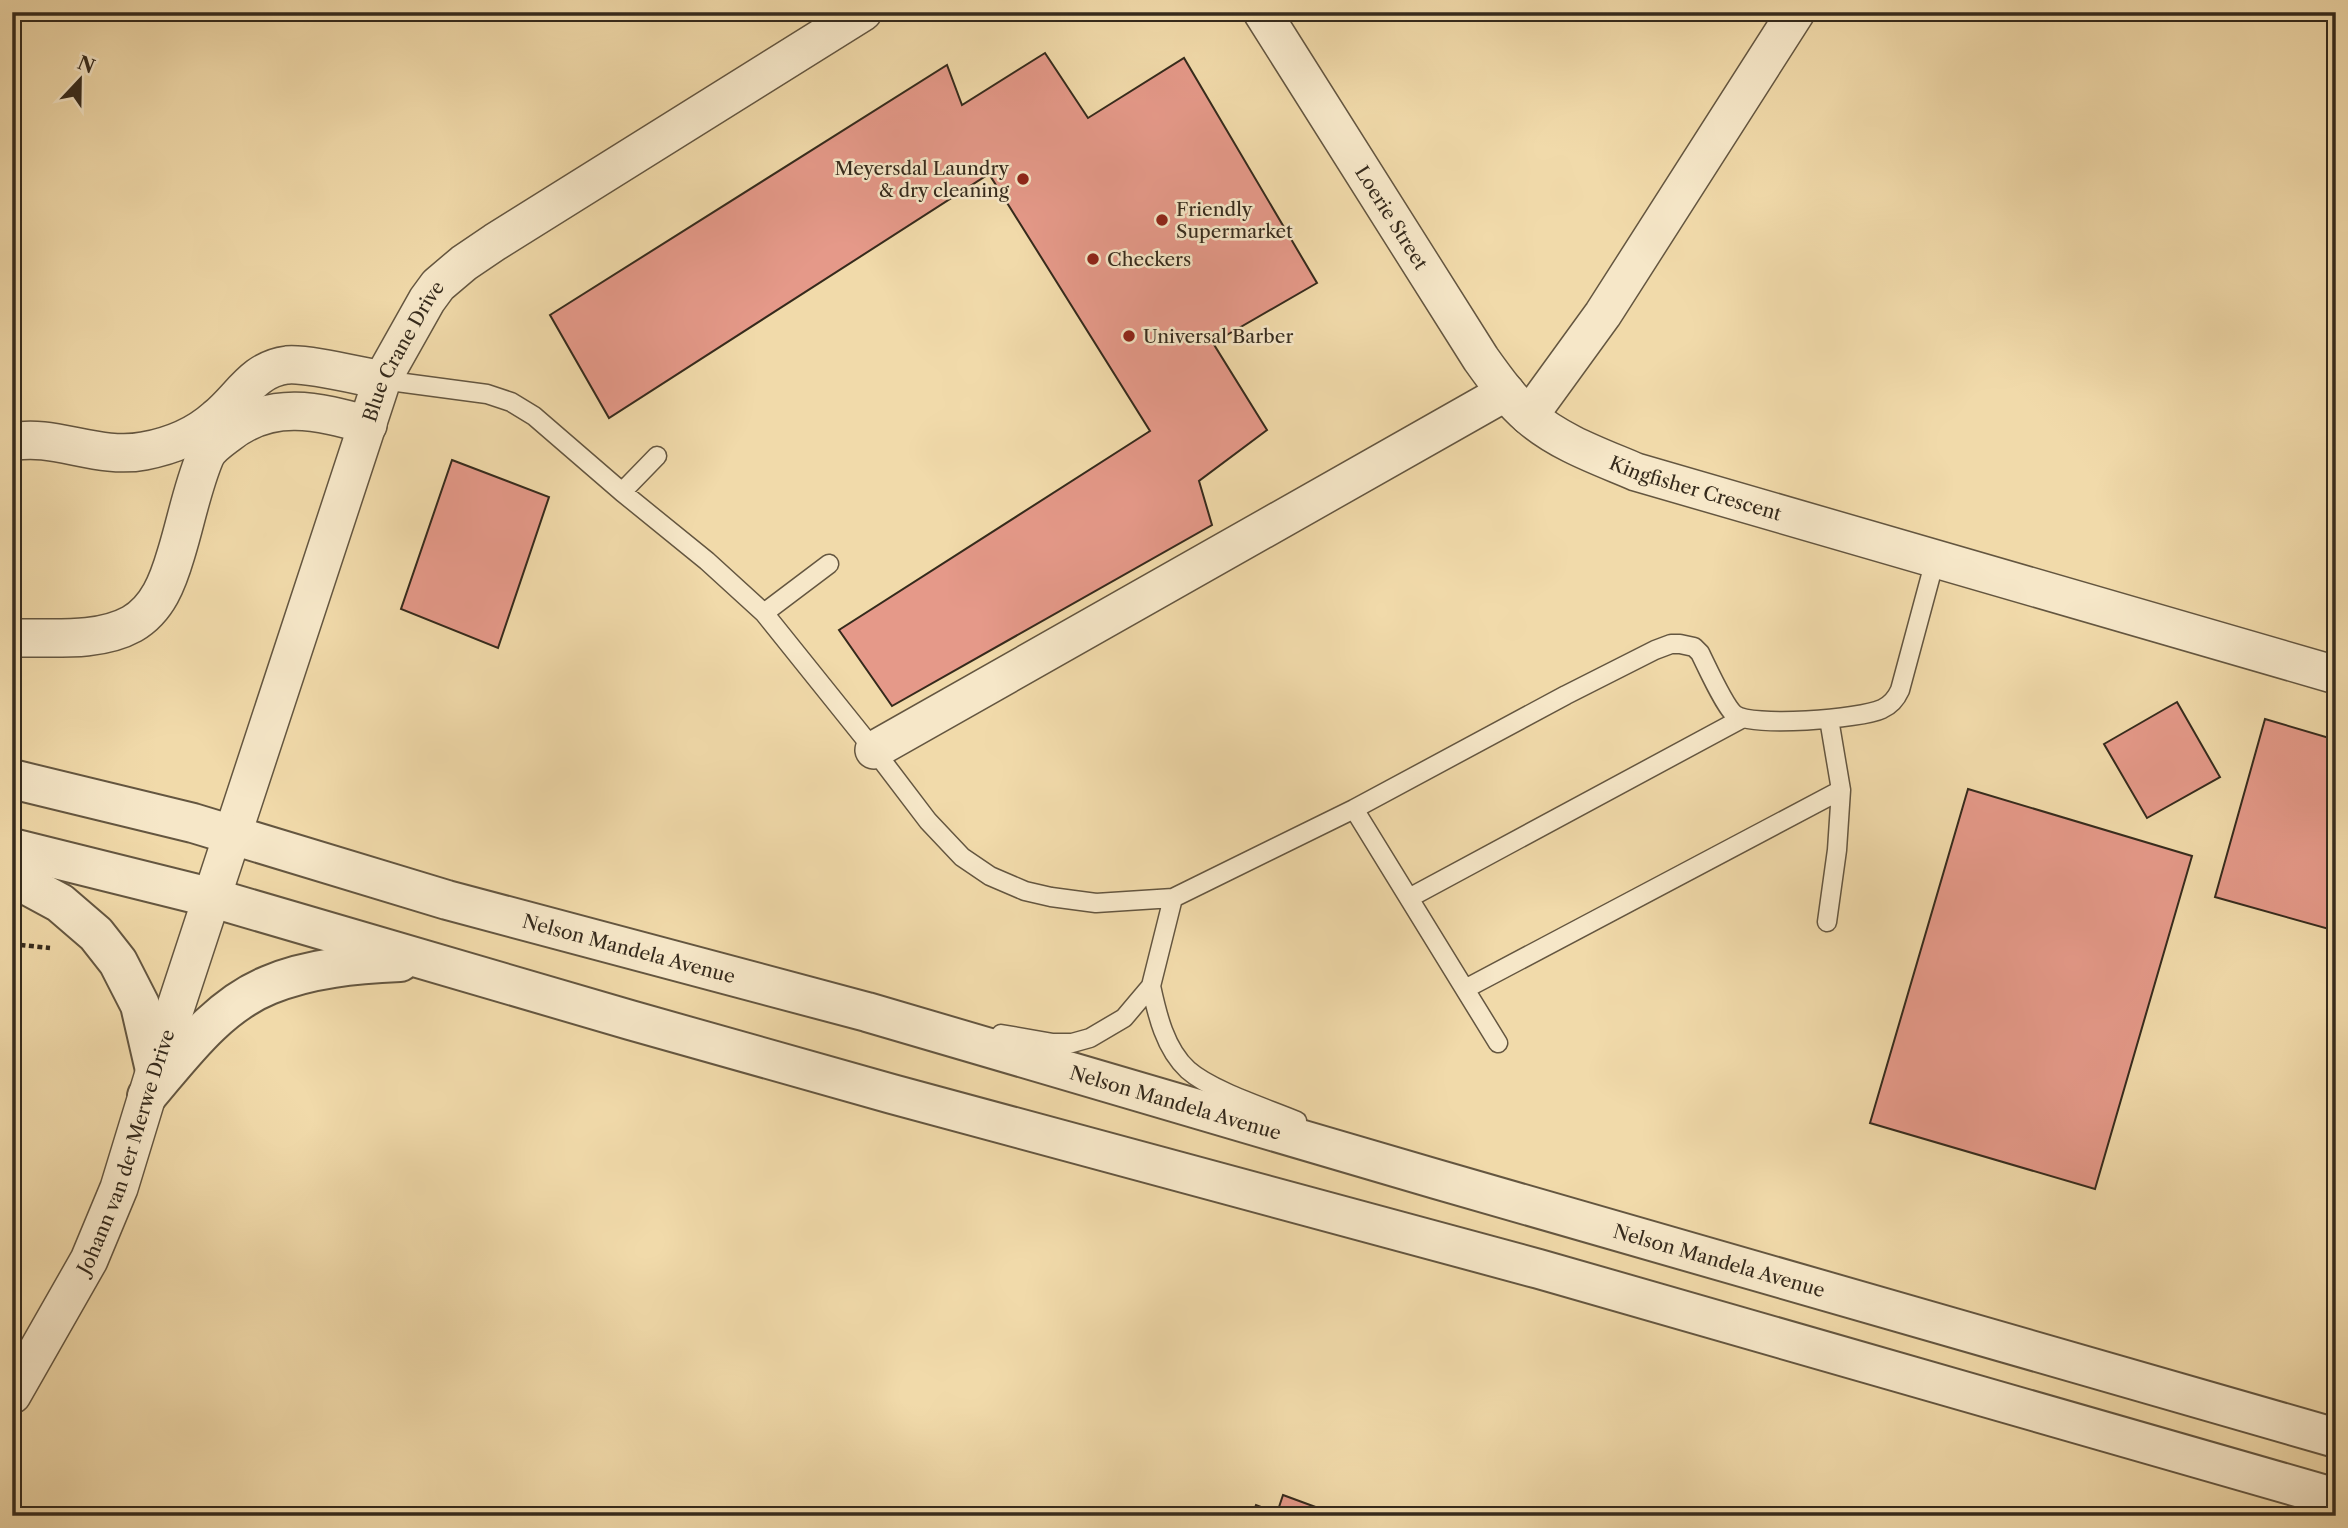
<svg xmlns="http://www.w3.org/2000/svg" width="2348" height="1528" font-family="'Libre Caslon Text',serif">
<rect width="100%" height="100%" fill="#f1daaa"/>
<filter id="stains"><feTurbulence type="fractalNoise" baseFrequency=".00286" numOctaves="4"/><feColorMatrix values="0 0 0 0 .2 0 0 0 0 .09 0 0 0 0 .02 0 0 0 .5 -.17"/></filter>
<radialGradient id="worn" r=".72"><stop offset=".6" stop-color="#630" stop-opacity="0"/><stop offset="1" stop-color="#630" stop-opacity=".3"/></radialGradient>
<!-- building -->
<path fill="#e59989" stroke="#352a1c" stroke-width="2" d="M1045,53L1088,118L1184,58L1317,283L1213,343L1267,430L1199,481L1212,525L892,706L839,630L1150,431L989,174L609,418L550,315L947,65L962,105Z
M452,460L549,497L498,648L401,609Z
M2177,702L2220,777L2147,818L2104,744Z
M2265,719L2336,740V792L2329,817L2336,828V931L2215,897Z
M1968,789L2192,856L2095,1189L1870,1123Z
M1283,1495L1340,1516H1252L1256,1505L1277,1513Z"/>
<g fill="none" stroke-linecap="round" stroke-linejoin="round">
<defs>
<path id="service" d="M382,380L487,394L511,402L534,416L622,492L707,561L764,613L874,750L928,821L962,857L990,876L1025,891L1051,897L1096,903L1173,898L1354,809L1566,695L1655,650L1671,644H1680L1694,647L1700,653C1707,667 1724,705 1734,714C1751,728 1861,719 1882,709C1891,705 1896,699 1900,690L1935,560
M622,492L657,456
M764,613L829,564
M1354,809L1498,1043
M1409,898L1743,718
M1827,922L1837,850L1841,790L1829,719
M1151,986C1157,1014 1165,1049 1188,1070C1212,1091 1266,1108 1297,1121
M1465,989L1841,790
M1001,1034L1053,1043H1072L1090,1038L1124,1018L1151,986L1173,898"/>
<g id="minor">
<path id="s1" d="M1262,12L1481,359C1496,380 1511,401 1530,417C1560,443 1601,457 1636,472L2336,675"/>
<path d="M1529,416L1603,314L1796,12"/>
<path d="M12,442C53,433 98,460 144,451C171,446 196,436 216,418C240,399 253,369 287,365C308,363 359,376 382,380"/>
<path d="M12,638C50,637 98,643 132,624C158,609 168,581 176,554C186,522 192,488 205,457C209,448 219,441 227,435C271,399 318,411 368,425"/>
<path d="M874,750L1506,392"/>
<path id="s2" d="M12,1395L89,1260L119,1188L155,1070L382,380L427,300L438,285L464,263L495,242L863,12"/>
</g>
<g id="tertiary">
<path id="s3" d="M12,779L193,823L447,900L867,1012L1436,1179L2336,1438"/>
<path d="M12,848L213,898L630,1020L892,1094L1539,1269L2336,1498"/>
<path d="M12,877L60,903L96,934L118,962L140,1005L155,1070"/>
<path d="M147,1096C182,1055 217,1006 269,985C310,968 356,964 400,962"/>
</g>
</defs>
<!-- service casing -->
<use href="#service" stroke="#645640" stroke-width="21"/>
<!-- minor casing -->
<use href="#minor" stroke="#645640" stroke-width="40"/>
<!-- tertiary casing -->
<use href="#tertiary" stroke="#645640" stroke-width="42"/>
<!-- path -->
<path stroke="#352a1c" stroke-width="4.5" stroke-dasharray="5 3.5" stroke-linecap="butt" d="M12,944L50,948"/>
<!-- service -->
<use href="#service" stroke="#f6e7c8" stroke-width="18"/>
<!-- minor -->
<use href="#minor" stroke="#f6e7c8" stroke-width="37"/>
<!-- tertiary -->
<use href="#tertiary" stroke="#f6e7c8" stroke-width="38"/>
</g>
<!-- markers -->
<g fill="#8f2418" stroke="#f6e7c8" stroke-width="2.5">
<circle cx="1023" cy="179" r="7"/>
<circle cx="1162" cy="220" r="7"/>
<circle cx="1093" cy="259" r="7"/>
<circle cx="1129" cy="336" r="7"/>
</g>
<g text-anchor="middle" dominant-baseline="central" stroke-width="5" stroke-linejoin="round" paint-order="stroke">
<!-- poi labels -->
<g font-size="19" fill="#352a1c" stroke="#f6e7c8" text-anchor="start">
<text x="1009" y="168" text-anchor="end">Meyersdal Laundry<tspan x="1009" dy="22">&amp; dry cleaning</tspan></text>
<text x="1176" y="209">Friendly<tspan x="1176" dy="22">Supermarket</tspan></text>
<text x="1107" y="259">Checkers</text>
<text x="1143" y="336">Universal Barber</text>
</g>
<!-- street labels -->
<g font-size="19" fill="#352a1c" stroke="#f6e7c8">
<text stroke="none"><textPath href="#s1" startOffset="243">Loerie Street</textPath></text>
<text stroke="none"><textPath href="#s2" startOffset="1118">Blue Crane Drive</textPath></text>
<text stroke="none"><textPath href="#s1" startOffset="668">Kingfisher Crescent</textPath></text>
<text stroke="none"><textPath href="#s3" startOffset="640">Nelson Mandela Avenue</textPath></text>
<text stroke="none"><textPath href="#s3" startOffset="1208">Nelson Mandela Avenue</textPath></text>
<text stroke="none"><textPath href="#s2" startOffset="270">Johann van der Merwe Drive</textPath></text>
<text stroke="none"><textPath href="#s3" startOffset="1774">Nelson Mandela Avenue</textPath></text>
</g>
</g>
<!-- margin -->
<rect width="2348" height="1528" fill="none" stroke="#f1daaa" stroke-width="42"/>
<rect x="14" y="14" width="2320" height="1500" fill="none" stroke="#352a1c" stroke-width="3.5"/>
<rect x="21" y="21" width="2306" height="1486" fill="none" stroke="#352a1c" stroke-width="2"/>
<!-- north arrow -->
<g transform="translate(80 80) rotate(22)" stroke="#f6e7c8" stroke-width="5" paint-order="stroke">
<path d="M0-5L12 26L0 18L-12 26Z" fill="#352a1c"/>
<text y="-10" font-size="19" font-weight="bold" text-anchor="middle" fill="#352a1c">N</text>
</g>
<rect width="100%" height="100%" filter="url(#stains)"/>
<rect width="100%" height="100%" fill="url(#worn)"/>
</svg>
